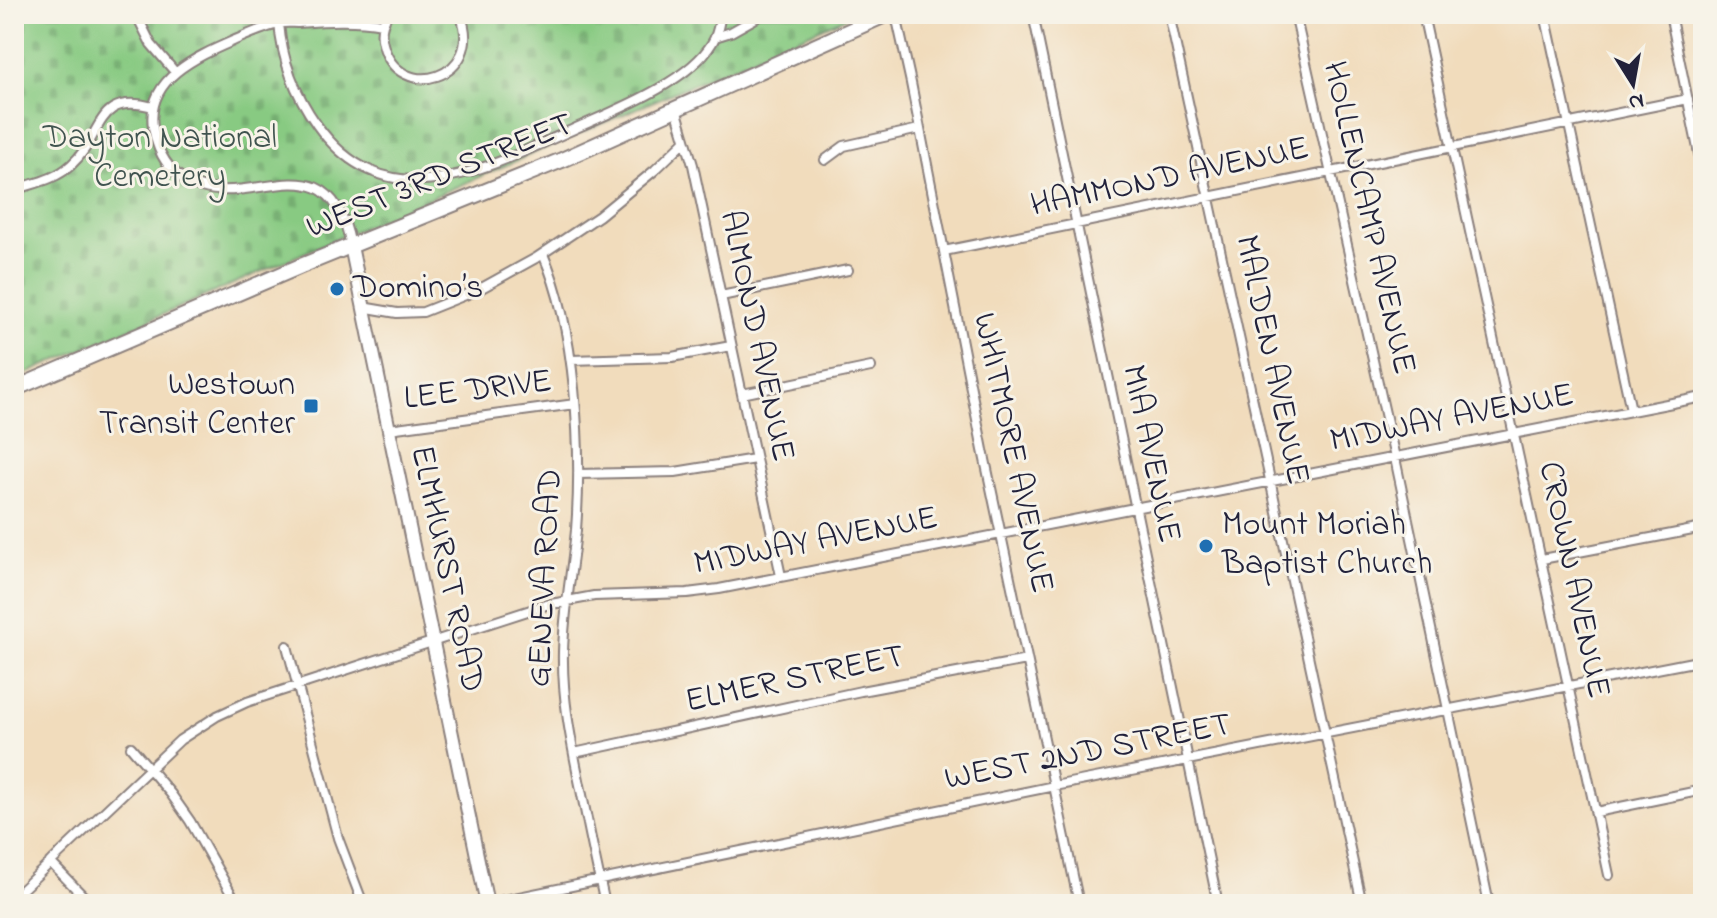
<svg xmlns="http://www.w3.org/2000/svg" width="1717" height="918" font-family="'Indie Flower',sans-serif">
<defs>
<pattern id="cemetery-stones" width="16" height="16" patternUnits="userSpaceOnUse" patternTransform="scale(2)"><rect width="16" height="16" fill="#88ca82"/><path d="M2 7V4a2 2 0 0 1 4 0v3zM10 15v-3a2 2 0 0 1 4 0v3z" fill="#75ad71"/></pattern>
</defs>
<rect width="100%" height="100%" fill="#f7f3e8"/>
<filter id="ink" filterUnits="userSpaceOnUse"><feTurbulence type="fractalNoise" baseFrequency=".0125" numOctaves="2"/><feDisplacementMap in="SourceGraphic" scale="16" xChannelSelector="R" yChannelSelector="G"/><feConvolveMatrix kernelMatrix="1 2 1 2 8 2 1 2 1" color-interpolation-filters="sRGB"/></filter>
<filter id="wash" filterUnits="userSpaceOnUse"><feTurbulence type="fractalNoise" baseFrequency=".006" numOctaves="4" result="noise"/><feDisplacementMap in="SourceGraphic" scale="32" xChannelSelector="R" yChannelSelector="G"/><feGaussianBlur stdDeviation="1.8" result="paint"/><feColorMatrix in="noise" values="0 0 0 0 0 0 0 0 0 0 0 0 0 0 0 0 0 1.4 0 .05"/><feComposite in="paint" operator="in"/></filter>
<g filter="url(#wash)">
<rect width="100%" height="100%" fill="#f1dcbc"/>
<!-- cemetery -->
<path fill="url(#cemetery-stones)" stroke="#55765e" stroke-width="2" d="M14,14H281L283,20L287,14H854L14,379Z"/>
</g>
<g filter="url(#ink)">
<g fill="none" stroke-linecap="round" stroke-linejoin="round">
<defs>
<path id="street" d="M136,14L151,44L175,72
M388,14C381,24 380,33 383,44C398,105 487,78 460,14
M892,14L898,24L911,83L983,450L1079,904
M1033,14L1218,904
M1169,14L1362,904
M1295,14L1395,458L1489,904
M1423,14L1609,875
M1545,14L1631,410
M1670,14L1703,173
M279,23C282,61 295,94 317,125C387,223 487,168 574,129C614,111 689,82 712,43C718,34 719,24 721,14
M715,37L731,32L763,14
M676,109L693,165L781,576
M825,160L844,146L919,129
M14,190C34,183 55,180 71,165C104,136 94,91 153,107
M351,246C327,126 242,225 178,175C163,163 156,146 153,127C146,79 196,57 233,41C247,35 264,27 279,24C284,22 291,23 297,23C326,21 354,19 382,24
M944,251L1688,99
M543,254C576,329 582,449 576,530C572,571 564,611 563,652C562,697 571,741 580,785C588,824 596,864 605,904
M721,296L848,270
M362,307L397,313L423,312L478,290L536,258L599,216L655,170L685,141
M571,360L672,357L731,346
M742,394L871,367
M389,429L575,404
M578,474L675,472L755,459
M1542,559L1703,528
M287,646L338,838L363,904
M131,747L171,794L190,821L237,904
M574,753L861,691L1027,660
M1596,812L1703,790
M50,862L91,904
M14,897L180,740L217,716L247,702L546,605L594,596L687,593L719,589L1703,397
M485,904L1054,786L1703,660"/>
<path id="secondary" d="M351,246L487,904"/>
<path id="primary" d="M14,389L301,266L562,160L887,14"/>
</defs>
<!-- street casing -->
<use href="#street" stroke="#8a7f7c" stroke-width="12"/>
<!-- secondary casing -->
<use href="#secondary" stroke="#8a7f7c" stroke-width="16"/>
<!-- primary casing -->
<use href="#primary" stroke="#8a7f7c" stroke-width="18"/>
<!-- street -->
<use href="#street" stroke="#fff" stroke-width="8"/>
<!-- secondary -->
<use href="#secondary" stroke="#fff" stroke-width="12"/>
<!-- primary -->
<use href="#primary" stroke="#fff" stroke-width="14"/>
</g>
</g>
<!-- markers -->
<g fill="#1f6fb2" stroke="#f7f3e8" stroke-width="3">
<circle cx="337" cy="289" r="8"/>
<rect x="303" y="398" width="16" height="16" rx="4"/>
<circle cx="1206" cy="546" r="8"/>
</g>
<g text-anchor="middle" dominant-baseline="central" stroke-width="6" stroke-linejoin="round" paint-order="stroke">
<!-- park labels -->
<g font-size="34" fill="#415450" stroke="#f7f3e8">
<text x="160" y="139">Dayton National<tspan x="160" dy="39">Cemetery</tspan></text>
</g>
<!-- street labels -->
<g font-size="34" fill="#22223b" stroke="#f7f3e8">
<text transform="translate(440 177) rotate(-22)">WEST 3RD STREET</text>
<text transform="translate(1170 178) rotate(-12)">HAMMOND AVENUE</text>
<text transform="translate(1368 218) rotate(77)">HOLLENCAMP AVENUE</text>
<text transform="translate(756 336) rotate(78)">ALMOND AVENUE</text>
<text transform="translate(1271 360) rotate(78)">MALDEN AVENUE</text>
<text transform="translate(478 391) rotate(-7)">LEE DRIVE</text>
<text transform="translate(1452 419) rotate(-11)">MIDWAY AVENUE</text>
<text transform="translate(1012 453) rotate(78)">WHITMORE AVENUE</text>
<text transform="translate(1150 454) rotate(78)">MIA AVENUE</text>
<text transform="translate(816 542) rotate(-11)">MIDWAY AVENUE</text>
<text transform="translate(446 569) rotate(78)">ELMHURST ROAD</text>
<text transform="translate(546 578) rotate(-87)">GENEVA ROAD</text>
<text transform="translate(1573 580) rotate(78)">CROWN AVENUE</text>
<text transform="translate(795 680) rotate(-12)">ELMER STREET</text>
<text transform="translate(1088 753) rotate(-11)">WEST 2ND STREET</text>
</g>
<!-- poi labels -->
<g font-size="34" fill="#22223b" stroke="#f7f3e8" text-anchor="start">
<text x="353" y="289">Domino’s</text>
<text x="295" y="386" text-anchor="end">Westown<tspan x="295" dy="39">Transit Center</tspan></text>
<text x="1222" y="526">Mount Moriah<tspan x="1222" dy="39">Baptist Church</tspan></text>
</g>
</g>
<!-- margin -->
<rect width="1717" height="918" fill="none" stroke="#f7f3e8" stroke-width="48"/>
<!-- north arrow -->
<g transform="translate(1633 84) rotate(169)" stroke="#f7f3e8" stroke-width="6" paint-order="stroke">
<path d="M0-6L14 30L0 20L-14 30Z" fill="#22223b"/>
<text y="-12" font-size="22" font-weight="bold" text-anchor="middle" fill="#22223b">N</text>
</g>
</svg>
